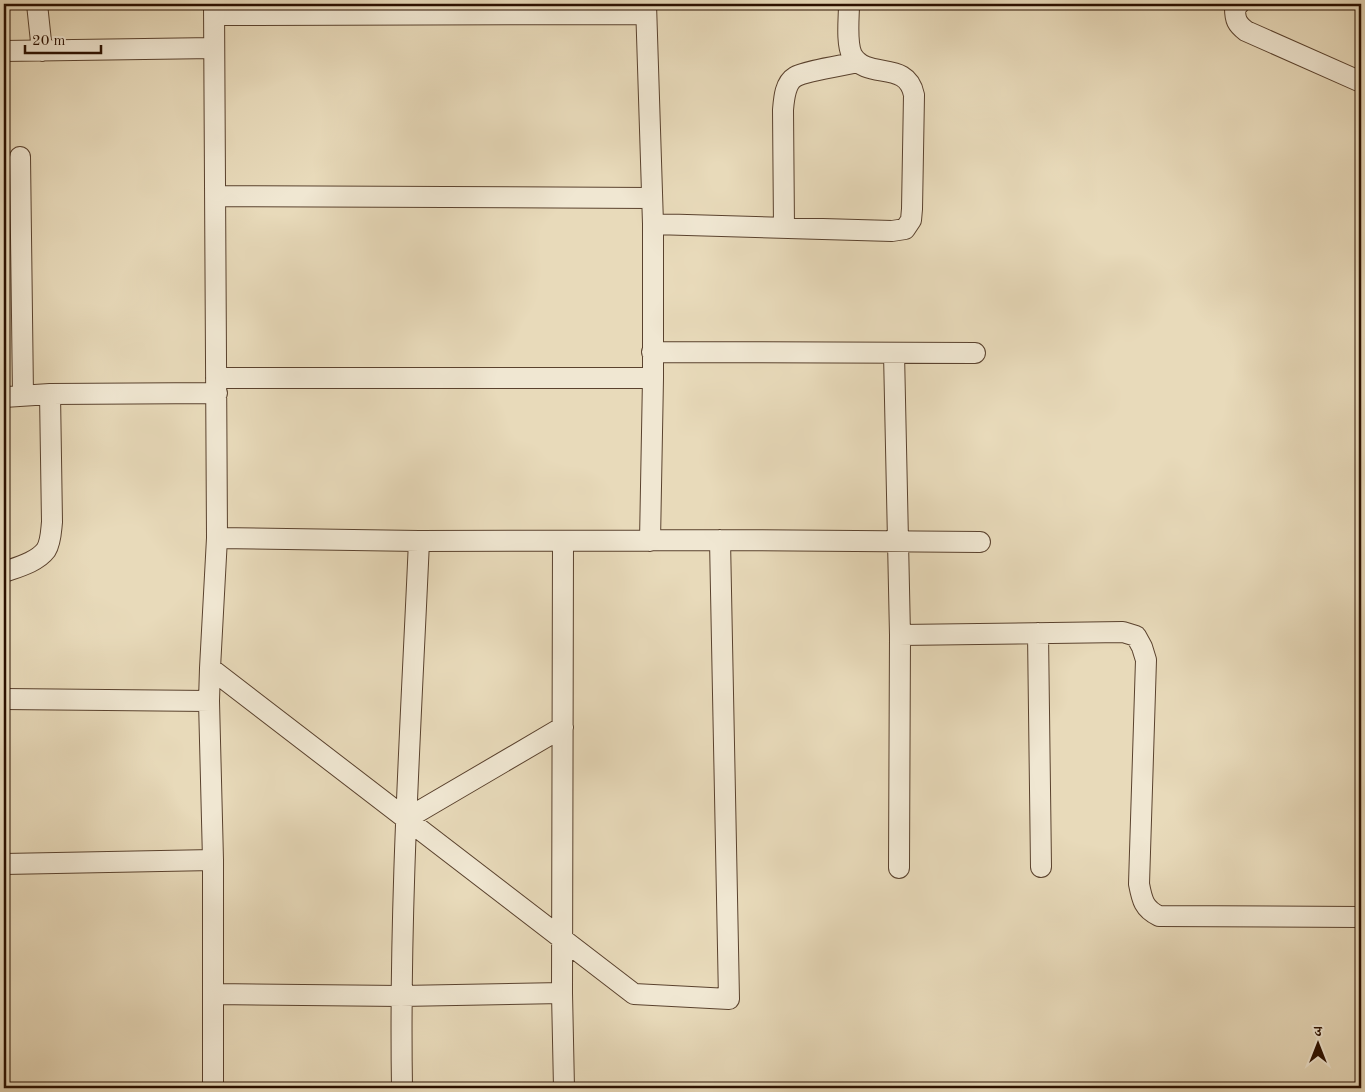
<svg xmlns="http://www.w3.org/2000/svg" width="1365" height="1092" font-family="'Old Standard TT','Noto Serif Devanagari',serif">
<rect width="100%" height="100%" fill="#e8daba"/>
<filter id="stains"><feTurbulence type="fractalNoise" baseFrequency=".004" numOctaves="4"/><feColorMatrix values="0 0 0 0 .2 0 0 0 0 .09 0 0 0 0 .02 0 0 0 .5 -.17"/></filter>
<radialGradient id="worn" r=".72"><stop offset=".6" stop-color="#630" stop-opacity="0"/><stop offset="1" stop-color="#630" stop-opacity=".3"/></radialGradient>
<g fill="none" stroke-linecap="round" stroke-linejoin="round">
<defs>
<path id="street" d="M37,4L42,51
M646,4L653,224V378L650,541
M1239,4L1235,8C1235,20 1237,24 1246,31L1361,82
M214,15L646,14
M4,51L214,48
M20,157L23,395
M216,196L651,198
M653,224L892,231L905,229L911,220L912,209L914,95C907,59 867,81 852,55C846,43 849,18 849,4
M784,228L783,110C784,98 785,83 795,77C804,71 846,65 858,62
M652,352L975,353
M894,353L900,635L1123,632L1136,636L1142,647L1146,660L1139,884C1142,900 1144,909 1159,916L1361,917
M216,378H653
M4,397L50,394L217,393
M217,538L419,541L720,540L980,542
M4,572C18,567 37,562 46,550C51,542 51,531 52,522L50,394
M1038,633L1041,867
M210,668L634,994L729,999L720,540
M4,699L209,701
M406,819L563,727
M4,864L213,860
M899,868L900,635
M562,993L563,541
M213,994L401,996L562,993L564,1088
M213,1088V860L209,701L210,668L217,538L214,4
M402,1088C399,906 411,723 419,541"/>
</defs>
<!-- street casing -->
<use href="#street" stroke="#5a422e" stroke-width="22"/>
<!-- street -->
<use href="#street" stroke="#f0e7d2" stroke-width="20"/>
</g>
<!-- margin -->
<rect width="1365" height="1092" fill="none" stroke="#e8daba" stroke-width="20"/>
<rect x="5" y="5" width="1355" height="1082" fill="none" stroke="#2b1000" stroke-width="2.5"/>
<rect x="10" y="10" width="1345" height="1072" fill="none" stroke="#2b1000"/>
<!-- north arrow -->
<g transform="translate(1318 1044)" stroke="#f0e7d2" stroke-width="4" paint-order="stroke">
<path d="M0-4L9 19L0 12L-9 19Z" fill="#2b1000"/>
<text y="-8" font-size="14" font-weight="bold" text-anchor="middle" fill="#2b1000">उ</text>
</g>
<!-- scale -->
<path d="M25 45v8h76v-8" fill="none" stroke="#2b1000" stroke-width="2.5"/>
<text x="32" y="45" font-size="15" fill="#2b1000" stroke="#f0e7d2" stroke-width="4" paint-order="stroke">20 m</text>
<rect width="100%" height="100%" filter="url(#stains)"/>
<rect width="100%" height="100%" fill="url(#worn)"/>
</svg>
